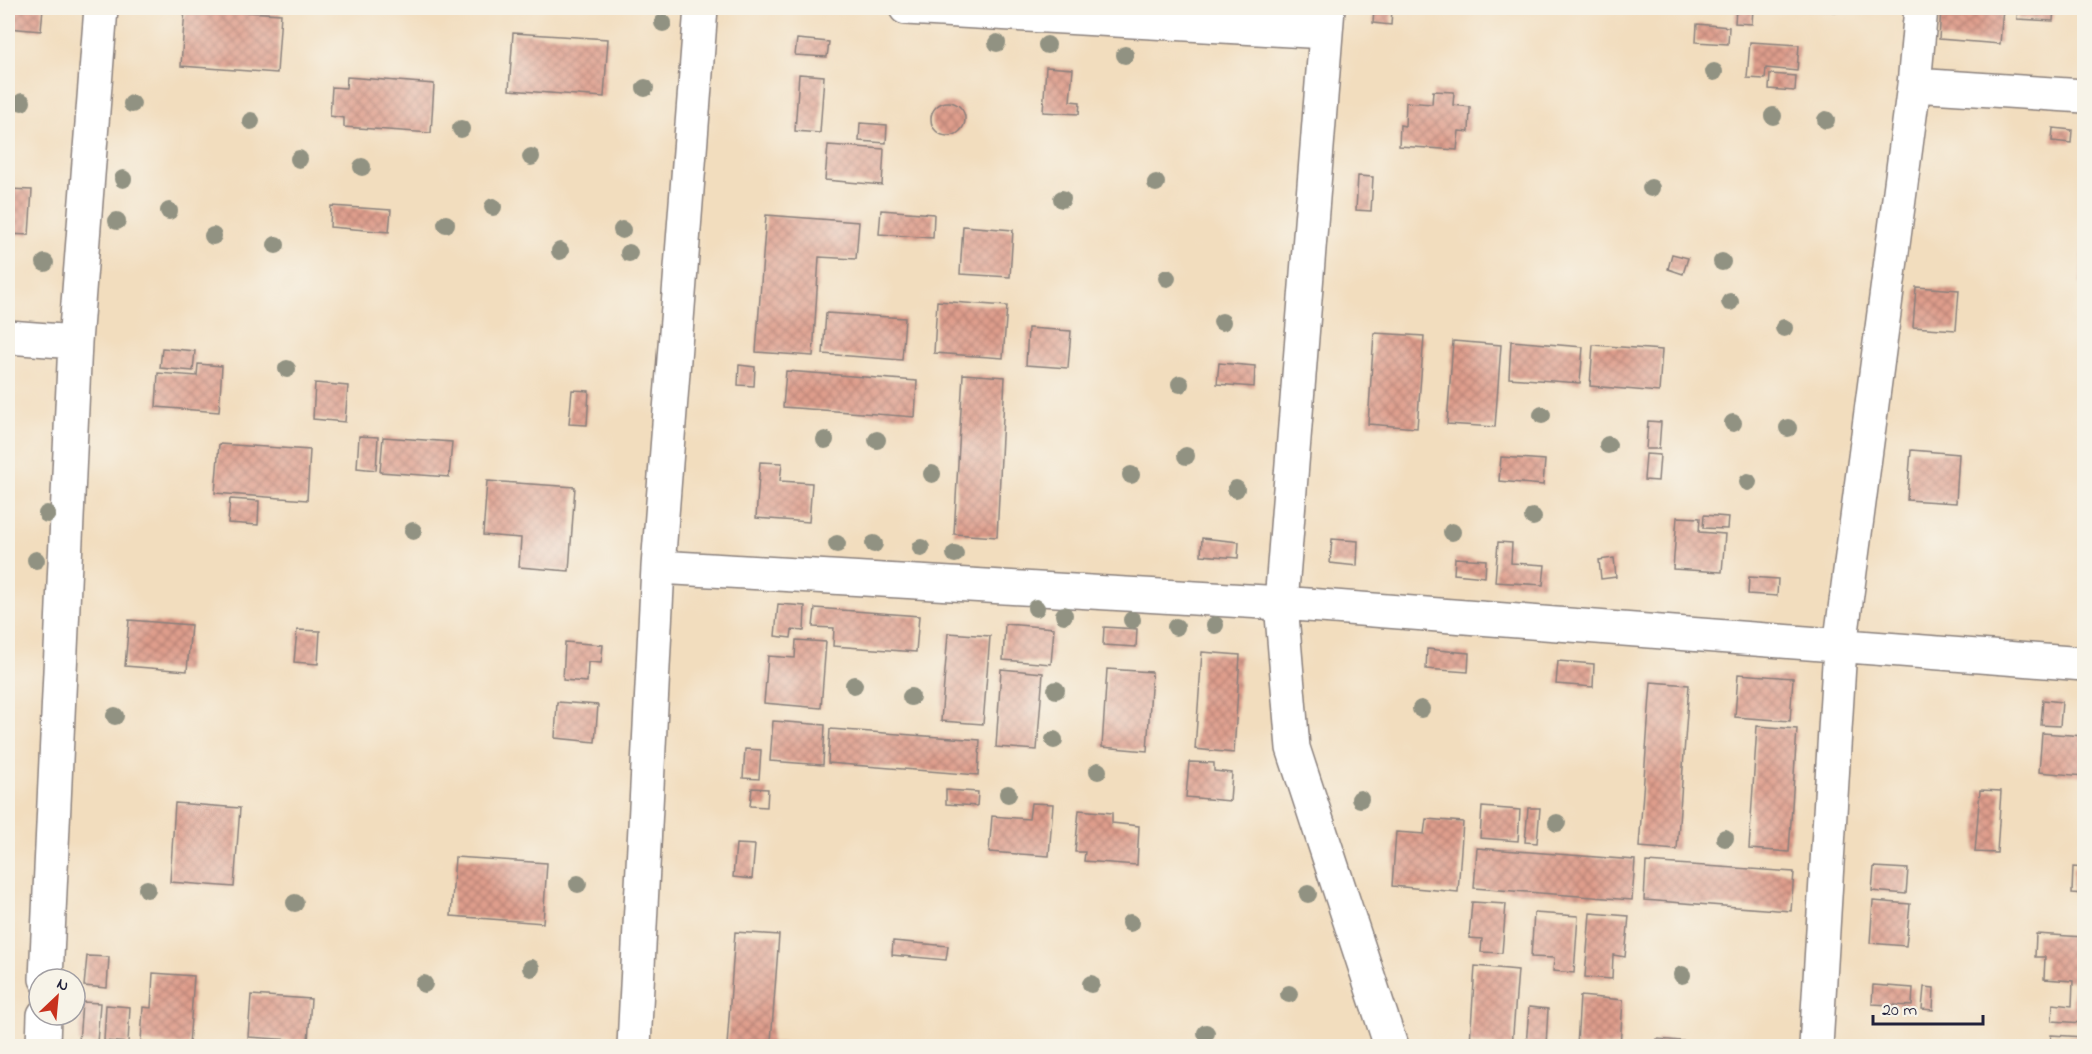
<svg xmlns="http://www.w3.org/2000/svg" width="2092" height="1054" font-family="'Indie Flower',sans-serif">
<defs>
<pattern id="building-cross-hatch" width="8" height="8" patternUnits="userSpaceOnUse" patternTransform="scale(1.5)"><rect width="8" height="8" fill="#df9e8c"/><path d="M0 0l8 8M0 8l8-8" fill="none" stroke="#b48074"/></pattern>
</defs>
<rect width="100%" height="100%" fill="#f7f3e8"/>
<filter id="ink" filterUnits="userSpaceOnUse"><feTurbulence type="fractalNoise" baseFrequency=".0167" numOctaves="2"/><feDisplacementMap in="SourceGraphic" scale="12" xChannelSelector="R" yChannelSelector="G"/><feConvolveMatrix kernelMatrix="1 2 1 2 8 2 1 2 1" color-interpolation-filters="sRGB"/></filter>
<filter id="wash" filterUnits="userSpaceOnUse"><feTurbulence type="fractalNoise" baseFrequency=".008" numOctaves="4" result="noise"/><feDisplacementMap in="SourceGraphic" scale="24" xChannelSelector="R" yChannelSelector="G"/><feGaussianBlur stdDeviation="1.35" result="paint"/><feColorMatrix in="noise" values="0 0 0 0 0 0 0 0 0 0 0 0 0 0 0 0 0 1.4 0 .05"/><feComposite in="paint" operator="in"/></filter>
<g filter="url(#wash)">
<rect width="100%" height="100%" fill="#f2ddbe"/>
<g id="blocks">
<!-- building -->
<path fill="url(#building-cross-hatch)" d="M8,8H43L41,31L8,28Z
M185,8L281,14L277,73L181,66Z
M1374,8L1392,9L1391,25L1373,23Z
M1736,8H1753L1752,24L1735,23Z
M1797,8H1842L1841,12L1797,9Z
M1941,8H2003L2000,44L1939,39Z
M2018,8H2054L2053,21L2017,19Z
M1697,24L1729,27L1728,44L1696,42Z
M513,33L608,39L604,97L509,90Z
M797,39L829,42L827,57L795,55Z
M1750,42L1799,45L1797,71L1766,68L1765,79L1747,78Z
M1046,67L1073,69L1070,101L1080,102L1079,114L1043,112Z
M799,74L824,76L820,133L795,131Z
M1770,74L1796,76L1795,91L1769,89Z
M347,77L434,84L431,133L344,127V118L330,116L332,87L346,88Z
M1433,91L1454,92L1453,105L1470,107L1469,132L1459,131L1457,150L1399,146L1400,125L1405,126L1406,102L1432,104Z
M931 119a17 17 0 1 1 34 0a17 17 0 1 1-34 0Z
M860,123L887,125L886,143L859,141Z
M2053,128L2072,130L2071,143L2052,141Z
M828,145L884,149L882,185L825,180Z
M1358,176L1373,177L1371,211L1356,210Z
M8,189L32,190L29,235L8,234Z
M331,206L391,210L389,232L330,227Z
M881,210L934,214L933,238L879,234Z
M766,215L859,222L856,259L819,257L813,356L756,352Z
M963,226L1013,230L1010,277L960,274Z
M2083,239H2084V284H2080Z
M1672,254L1688,258L1683,274L1668,269Z
M1916,287L1959,290L1956,330L1913,327Z
M937,301L1007,306L1003,358L934,353Z
M826,313L905,318L902,360L823,354Z
M1028,328L1071,331L1068,368L1026,365Z
M1374,333L1424,336L1417,428L1368,424Z
M1453,341L1501,345L1495,427L1447,424Z
M1511,341L1583,347L1580,383L1509,378Z
M1593,345L1662,350L1659,392L1590,386Z
M162,348L195,351L193,371L160,368Z
M1219,363L1255,366L1254,387L1217,384Z
M198,364L222,366L219,412L156,407L158,373L197,376Z
M739,365L755,367L754,386L738,385Z
M786,371L917,381L915,417L783,407Z
M963,374L1005,377L997,537L954,534Z
M315,383L348,386L345,422L313,419Z
M572,390L589,391L587,425L569,424Z
M1648,421L1661,422L1659,449H1646Z
M359,436L378,437L376,470L357,468Z
M383,437L452,442L449,477L380,472Z
M219,444L310,450L307,500L215,493Z
M1911,450L1959,454L1956,503L1907,500Z
M1646,454L1660,455L1658,481L1644,480Z
M1501,457L1545,460L1543,485L1499,481Z
M760,462L782,463L780,481L812,483L809,522L756,518Z
M487,481L575,487L569,571L519,567L521,538L483,535Z
M230,499L259,501L258,525L228,523Z
M1704,515L1728,517L1727,529L1703,528Z
M1677,517L1700,518L1699,532L1725,534L1722,572L1673,569Z
M1202,538L1239,542L1238,558L1201,555Z
M1332,539L1358,541L1357,566L1330,563Z
M1498,542L1512,543L1511,563L1545,565L1543,585L1495,582Z
M1455,558L1486,560L1485,577L1454,574Z
M1614,558L1616,577L1601,579L1599,560Z
M1749,577L1778,579L1777,596L1748,594Z
M778,604L805,606L804,631L792,630L791,638L775,636Z
M815,608L919,616L916,652L833,646L834,628L813,627Z
M129,620L191,625L187,671L125,666Z
M1005,624L1054,628L1051,664L1003,660Z
M1104,627L1137,629L1136,647L1103,645Z
M297,630L320,631L318,664L294,662Z
M948,633L990,636L983,724L941,721Z
M796,640L826,642L821,708L764,703L768,656L795,658Z
M565,642L603,645L601,663L588,662L587,682L563,680Z
M1427,649L1469,653L1468,672L1426,669Z
M1202,652L1240,655L1234,753L1195,749Z
M1558,661L1594,664L1593,687L1556,684Z
M1001,669L1043,673L1037,750L996,747Z
M1107,669L1152,672L1147,751L1102,747Z
M1738,674L1793,678L1790,721L1735,717Z
M1651,682L1689,685L1677,850L1639,847Z
M2043,700L2062,702L2060,726L2041,725Z
M557,702L598,705L595,742L555,738Z
M773,721L825,725L823,765L770,761Z
M1757,726L1797,729L1789,852L1749,849Z
M830,729L980,740L978,775L828,763Z
M2042,733L2084,736V776L2039,772Z
M745,749L761,750L759,779L743,778Z
M1189,762L1214,763V771L1232,773L1230,801L1186,797Z
M752,788L768,789L767,807L750,806Z
M946,790L978,792L977,806L946,804Z
M1980,790L2001,791L1997,853L1975,852Z
M175,803L240,808L234,887L170,882Z
M1031,803L1053,804L1049,856L989,852L992,816L1029,819Z
M1482,807L1520,810L1518,841L1480,838Z
M1528,808H1540L1537,843L1525,842Z
M1079,810L1112,813V823L1139,826L1137,865L1084,861L1085,852H1075Z
M1426,819L1463,822L1458,892L1392,886L1396,832L1424,834Z
M736,844L755,845L752,879L733,877Z
M1477,848L1635,860L1632,900L1474,888Z
M455,857L547,863L543,923L451,916Z
M1646,862L1794,872L1791,911L1644,900Z
M1874,867L1908,869L1906,894L1872,891Z
M2073,867L2084,868V894L2072,893Z
M1873,901L1910,904L1906,946L1870,943Z
M1472,902L1506,904L1502,953L1481,952L1482,939L1469,938Z
M1534,913L1578,916L1574,973L1553,971L1554,958L1531,957Z
M1590,913L1629,916L1625,957L1613,955L1612,979L1585,977Z
M735,932L779,935L771,1042L785,1043V1046H727Z
M2036,934L2084,937V1023L2052,1021L2053,1004L2072,1006L2073,981L2044,979L2045,957H2035Z
M893,941L948,946L946,960L892,955Z
M87,956L109,957L107,988L84,986Z
M1475,966L1518,970L1512,1046L1470,1043Z
M153,973L194,976L189,1045L141,1042L143,1007L151,1008Z
M1873,985L1913,988L1912,1006L1872,1004Z
M1924,987L1934,988L1933,1010L1922,1009Z
M251,995L311,999L308,1041L248,1037Z
M1580,996L1623,1000L1620,1046H1577Z
M82,1002L100,1003L97,1043L79,1042Z
M106,1005L130,1007L128,1043L104,1041Z
M1529,1007L1548,1009L1546,1046H1526Z
M2051,1035L2084,1037V1046H2050Z
M1657,1039L1729,1045V1046H1656Z"/>
</g>
</g>
<g filter="url(#ink)">
<use href="#blocks" fill-opacity="0" stroke="#8a807c" stroke-width="1.5"/>
<g fill="none" stroke-linecap="round" stroke-linejoin="round">
<defs>
<path id="minor" d="M906,8L1326,32
M1328,8L1281,603L1293,748L1391,1046
M1914,85L2084,96
M8,337L75,342
M658,567L1281,603L2084,664
M46,979L75,342L101,8
M43,1046L44,1015
M634,1046L658,567L701,8
M1816,1046L1840,647L1914,85L1921,8"/>
</defs>
<!-- minor casing -->
<use href="#minor" stroke="#8a807c" stroke-width="36"/>
<!-- minor -->
<use href="#minor" stroke="#fff" stroke-width="33"/>
</g>
<!-- trees -->
<g fill="#919282">
<circle cx="663" cy="23" r="9"/>
<circle cx="997" cy="43" r="9"/>
<circle cx="1047" cy="45" r="9"/>
<circle cx="1125" cy="55" r="9"/>
<circle cx="1714" cy="72" r="9"/>
<circle cx="645" cy="88" r="9"/>
<circle cx="22" cy="102" r="9"/>
<circle cx="132" cy="104" r="9"/>
<circle cx="1773" cy="116" r="9"/>
<circle cx="1826" cy="120" r="9"/>
<circle cx="251" cy="121" r="9"/>
<circle cx="461" cy="129" r="9"/>
<circle cx="531" cy="157" r="9"/>
<circle cx="299" cy="159" r="9"/>
<circle cx="362" cy="167" r="9"/>
<circle cx="123" cy="179" r="9"/>
<circle cx="1156" cy="183" r="9"/>
<circle cx="1651" cy="188" r="9"/>
<circle cx="1062" cy="199" r="9"/>
<circle cx="493" cy="207" r="9"/>
<circle cx="169" cy="211" r="9"/>
<circle cx="117" cy="221" r="9"/>
<circle cx="446" cy="224" r="9"/>
<circle cx="622" cy="230" r="9"/>
<circle cx="213" cy="236" r="9"/>
<circle cx="276" cy="245" r="9"/>
<circle cx="560" cy="251" r="9"/>
<circle cx="629" cy="253" r="9"/>
<circle cx="1722" cy="262" r="9"/>
<circle cx="45" cy="263" r="9"/>
<circle cx="1167" cy="278" r="9"/>
<circle cx="1730" cy="302" r="9"/>
<circle cx="1222" cy="322" r="9"/>
<circle cx="1784" cy="328" r="9"/>
<circle cx="287" cy="369" r="9"/>
<circle cx="1180" cy="384" r="9"/>
<circle cx="1542" cy="415" r="9"/>
<circle cx="1733" cy="423" r="9"/>
<circle cx="1788" cy="428" r="9"/>
<circle cx="825" cy="440" r="9"/>
<circle cx="877" cy="440" r="9"/>
<circle cx="1608" cy="445" r="9"/>
<circle cx="1186" cy="456" r="9"/>
<circle cx="932" cy="474" r="9"/>
<circle cx="1131" cy="475" r="9"/>
<circle cx="1748" cy="482" r="9"/>
<circle cx="1236" cy="489" r="9"/>
<circle cx="47" cy="514" r="9"/>
<circle cx="1533" cy="517" r="9"/>
<circle cx="413" cy="531" r="9"/>
<circle cx="1452" cy="532" r="9"/>
<circle cx="837" cy="544" r="9"/>
<circle cx="874" cy="544" r="9"/>
<circle cx="921" cy="548" r="9"/>
<circle cx="955" cy="554" r="9"/>
<circle cx="36" cy="560" r="9"/>
<circle cx="1036" cy="608" r="9"/>
<circle cx="1064" cy="615" r="9"/>
<circle cx="1132" cy="620" r="9"/>
<circle cx="1215" cy="625" r="9"/>
<circle cx="1176" cy="627" r="9"/>
<circle cx="854" cy="685" r="9"/>
<circle cx="1056" cy="690" r="9"/>
<circle cx="911" cy="697" r="9"/>
<circle cx="1421" cy="709" r="9"/>
<circle cx="115" cy="716" r="9"/>
<circle cx="1054" cy="740" r="9"/>
<circle cx="1098" cy="771" r="9"/>
<circle cx="1008" cy="794" r="9"/>
<circle cx="1360" cy="799" r="9"/>
<circle cx="1557" cy="823" r="9"/>
<circle cx="1725" cy="838" r="9"/>
<circle cx="578" cy="884" r="9"/>
<circle cx="147" cy="889" r="9"/>
<circle cx="1308" cy="894" r="9"/>
<circle cx="295" cy="903" r="9"/>
<circle cx="1130" cy="923" r="9"/>
<circle cx="531" cy="968" r="9"/>
<circle cx="1682" cy="975" r="9"/>
<circle cx="424" cy="984" r="9"/>
<circle cx="1091" cy="984" r="9"/>
<circle cx="1289" cy="994" r="9"/>
<circle cx="1206" cy="1033" r="9"/>
</g>
</g>
<!-- margin -->
<rect width="2092" height="1054" fill="none" stroke="#f7f3e8" stroke-width="30"/>
<!-- north arrow -->
<g transform="translate(57 997) rotate(26)"><circle r="28" fill="#f7f3e8" stroke="#a29fa3" stroke-width="1.5"/>
<path d="M0-4.5L10 22L0 15L-10 22Z" fill="#c8321e"/>
<text y="-9" font-size="16" font-weight="bold" text-anchor="middle" fill="#22223b">N</text>
</g>
<!-- scale -->
<path d="M1873 1015v9h110v-9" fill="none" stroke="#22223b" stroke-width="3"/>
<text x="1882" y="1015" font-size="18" fill="#22223b" stroke="#f7f3e8" stroke-width="4.5" paint-order="stroke">20 m</text>
</svg>
